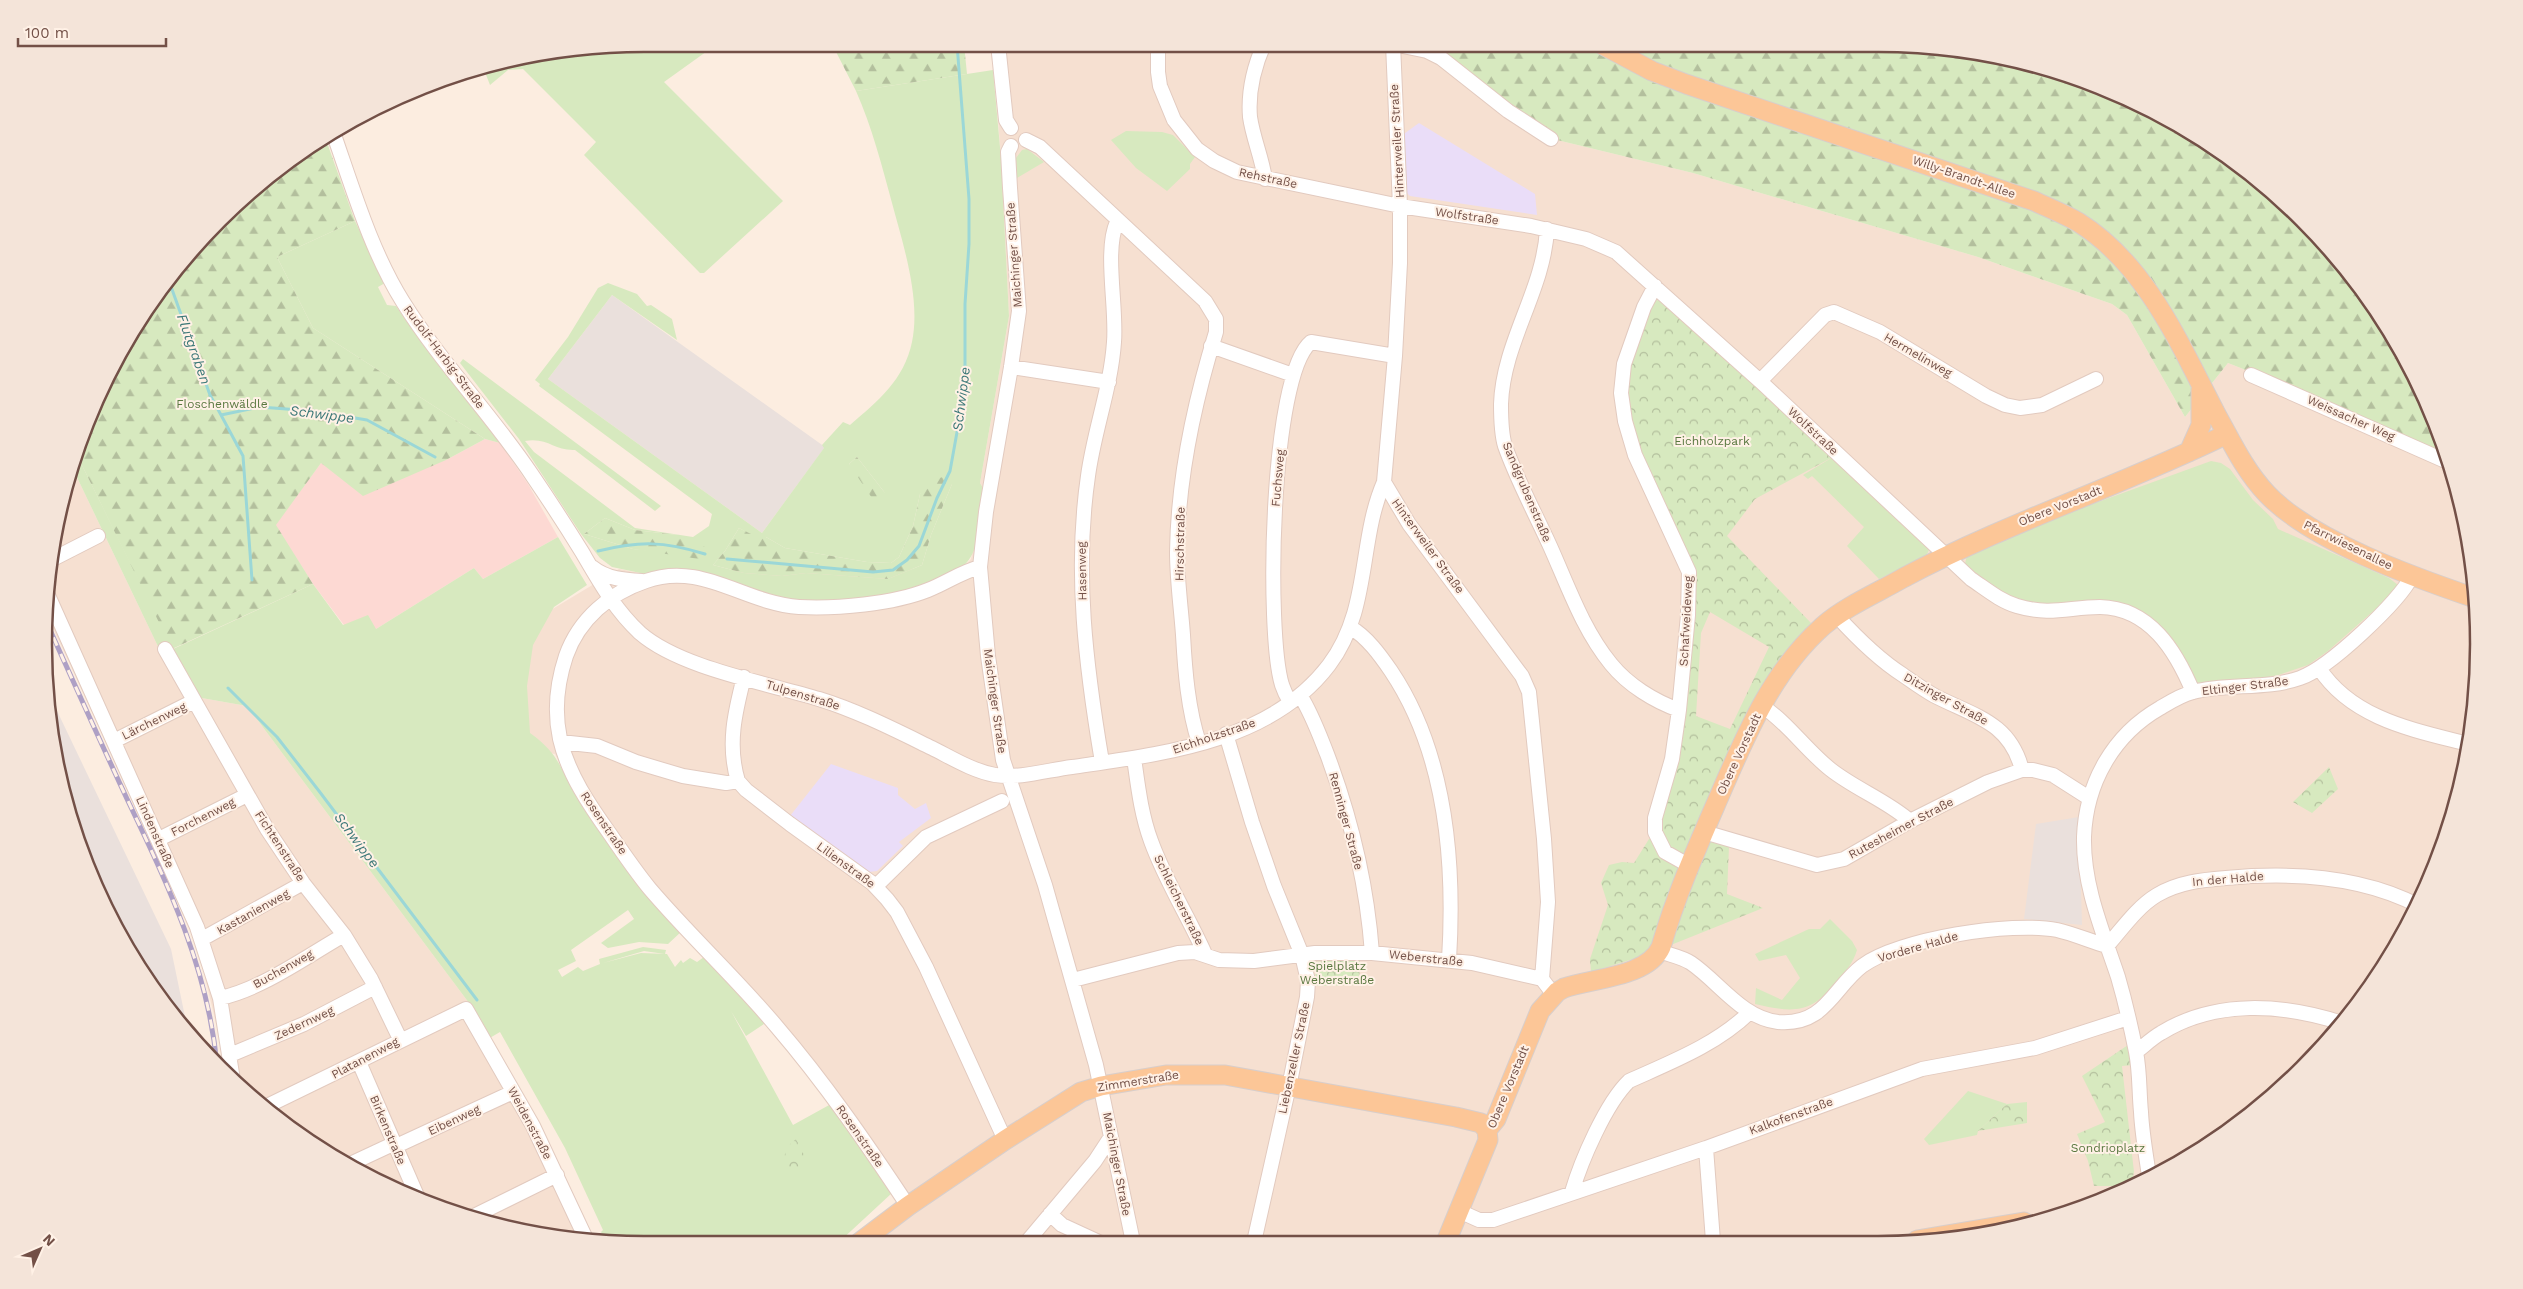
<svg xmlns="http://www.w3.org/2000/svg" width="2523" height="1289" font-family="'Work Sans',sans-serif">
<defs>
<pattern id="forest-firs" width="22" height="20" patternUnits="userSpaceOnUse" patternTransform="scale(1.25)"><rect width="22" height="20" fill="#d7e9bf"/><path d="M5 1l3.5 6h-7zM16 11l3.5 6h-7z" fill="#b3bf9d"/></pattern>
<pattern id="park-crowns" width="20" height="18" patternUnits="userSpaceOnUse" patternTransform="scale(1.25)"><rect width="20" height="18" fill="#d7e9bf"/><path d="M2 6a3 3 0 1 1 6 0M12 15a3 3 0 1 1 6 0" fill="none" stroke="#b3bf9d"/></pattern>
</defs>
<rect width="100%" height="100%" fill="#fcede0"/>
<!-- residential -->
<path fill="#f6e0d1" d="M992,44L1428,45L1557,140L1693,173L1978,257L2112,304L2127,315L2185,417L2228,363L2337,406L2449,458L2474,566L2478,683L2459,800L2417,910L2355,1010L2244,1121L2108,1200L1957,1240L846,1243L899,1202L825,1095L773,1027L648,895L580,802L555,754L523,749L516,631L619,569L645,574L691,570L960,569L966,564L971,559L979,520L983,488L980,483L1009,316L1001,158Z
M73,469L164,659L196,697L247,706L469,1003L591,1242L489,1225L379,1183L311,1144L224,1073L223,1054L195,934L45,611L55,527Z"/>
<!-- commercial -->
<path fill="#fdd9d3" d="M485,439L500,443L528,484L558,537L483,579L474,568L376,629L344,625L313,584L275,525L321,463L446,460Z"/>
<!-- industrial -->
<path fill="#eae0dc" d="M612,295L825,447L762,533L548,379Z
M48,692L171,949L188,1031L145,978L106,910L64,800L49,723Z
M2079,817L2082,925L2024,919L2036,824Z"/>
<!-- education -->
<path fill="#eaddf8" d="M1419,123L1535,194L1537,215L1410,196L1405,191L1401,136Z
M831,764L898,788V795L915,809L926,803L931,818L899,842L903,846L877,871L869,872L790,816Z"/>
<!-- green -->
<path fill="#d7e9bf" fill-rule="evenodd" d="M644,44H717L664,82L783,201L704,273H700L584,155L596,142L523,69L508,70L490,85L483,67L528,55Z
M993,70L1001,158L1009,316L980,483L983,488C980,516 983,552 960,569L912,590L859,600L804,601L768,598L691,570L645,574L612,567L600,558L581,534L519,439L460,363L463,359L661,506L655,511L575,450C554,451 548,437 525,441L534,452L635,528L693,537L709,526L712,514L539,386L540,384L535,380L568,337L598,288L608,283L637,294L647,306L651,305L672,319L677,340L612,295L548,379L762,533L824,448L822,445L843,422L850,425C878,401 904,380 912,342C921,299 903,244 892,203C882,166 872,127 856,91ZM857,457L885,493L849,464ZM952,484L931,535L922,565L888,579L806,573L782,576L744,573L713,565L725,551L739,528L757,538L766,537L785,548L867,562L891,563L899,557L913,526L920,494ZM605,518L635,530L678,535L664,552L633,549L584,534Z
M1126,131L1162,132L1173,135L1195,157L1190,164V169L1167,191L1136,168L1111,140Z
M1027,149L1044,162L1017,178L1016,158L1022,150Z
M355,221L385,283L378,287L387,305L396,306L424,346L500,443L485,439L313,328L277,257Z
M77,455L173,649L313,584L343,625L368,615L376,629L474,568L483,579L558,537L587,585L554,607L533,645L527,686L530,733C562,756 561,772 580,803C610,848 645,892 682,931L668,944L639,942L608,948L601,943L634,919L628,910L571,950L576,961L558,970L562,977L578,967L583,971L600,964L599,959L643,947L666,950L665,954L644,951L603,963L641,953L667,954L675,967L681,960L683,963L690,958L697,962L704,957L767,1022L746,1036L731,1011L793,1125L831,1104L892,1193L838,1243L607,1244L601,1232L603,1230L565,1148L500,1032L488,1039L469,1003L247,706L196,697L164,659L73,469Z
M1833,457L1893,510V516L1929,550L1926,556L1879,579L1847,546L1864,527L1812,476L1808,479L1803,475Z
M2211,461L2221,463L2230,469L2253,500L2273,519L2278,529L2389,578L2398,585L2395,592L2328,651L2308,665L2267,679L2195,683C2184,655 2171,635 2147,617C2089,610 2006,613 1965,564L1967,555L2032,526Z
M1830,919L1852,941L1857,950C1853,963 1846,971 1837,982C1810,1014 1794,1013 1755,1004L1756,988L1782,1000L1800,978L1786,955L1759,961L1755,954L1809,929H1820Z
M1968,1091L2007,1104L1978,1131L1977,1135L1929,1145L1924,1139Z"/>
<!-- forest -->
<path fill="url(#forest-firs)" d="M832,44H964L967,74L856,91Z
M1428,45H1918L2034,64L2144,106L2244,168L2330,248L2399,344L2449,458L2337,406L2228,363L2185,417L2127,315L2112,304L1978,257L1693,173L1557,140Z
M325,137L355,221L277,257L313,328L485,439L446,460L363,496L321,463L276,525L313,584L172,649L77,455L89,415L124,344L193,248L279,168Z
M857,457L885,493L874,501L849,464Z
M944,477L952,484L931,535L922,565L888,579L806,573L782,576L744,573L713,565L725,551L739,528L757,537H766L785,548L867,562L891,563L899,557L913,526L920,494L937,478Z
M605,518L635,530L678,535L710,549L706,560L633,549L584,534Z"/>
<!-- park -->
<path fill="url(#park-crowns)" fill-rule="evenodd" d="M1652,299L1669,303L1833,457L1755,499L1727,536L1811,623L1771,677L1697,830L1729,847L1727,894L1763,908L1646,955L1591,972L1590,959L1608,905L1601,883L1609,865L1622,862L1634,863L1649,839L1661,830L1695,570L1641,459L1625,395L1633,348ZM1710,612L1769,647L1730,729L1696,716L1701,633Z
M2329,767L2338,789L2312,813L2293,802Z
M1360,959L1359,985L1317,986L1314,962Z
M2128,1045L2133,1065L2122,1066L2134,1172L2132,1181L2123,1186H2094L2088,1161L2077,1134L2105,1122L2082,1076Z
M2027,1102V1123L1978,1131L2007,1104Z
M796,1139L806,1159L795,1176L783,1161L787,1147Z"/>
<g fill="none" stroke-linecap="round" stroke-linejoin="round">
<!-- stream -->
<path stroke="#9bd7d7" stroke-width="3" d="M169,281L210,395L221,415
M598,551C640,541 663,541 705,554
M727,559L873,572L893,570L907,560L919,546L937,498L950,471L965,388V304L969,244V199L957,44
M252,580L243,456L221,415L260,407L313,411L367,420L435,457
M228,688L277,737L319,791L477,1000"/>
<defs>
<path id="minor" d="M998,44L1006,120L1011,128
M1158,44V72L1160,86L1174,120L1197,149L1214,161L1237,172L1400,206L1531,226L1586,239L1616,252L1760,381L1971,579C1986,589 2000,601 2017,606C2051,616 2069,607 2100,607C2150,608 2176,651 2193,692
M1264,44C1254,67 1248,93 1250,117C1253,138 1262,158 1265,179
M1393,44L1400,206V263L1395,356L1384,482L1409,524L1522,676L1529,692L1544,839L1548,902L1542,979L1554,995
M1398,45L1427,51L1441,58L1508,111L1551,139
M333,132C353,189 371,251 403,302C441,363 492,415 532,475C549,500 566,526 582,552C599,581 615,610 640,633C680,668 767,683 819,699C858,711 895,730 932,748C952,758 973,771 995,775C1019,779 1048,770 1072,767C1161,754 1270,743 1329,665C1371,609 1358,542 1384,482
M1026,140L1040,147L1205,301L1216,319V332C1194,403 1178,478 1177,552C1177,580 1181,607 1183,635C1185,671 1188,709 1199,743
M1011,146L1008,152L1010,188L1019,311L1011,367L986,512L980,567L988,656L1003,760L1045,885L1096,1065L1133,1242
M1547,229C1544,290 1503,342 1501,404C1501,417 1501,433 1505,446C1517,480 1535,513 1550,546C1568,586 1583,630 1611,664C1628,685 1654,701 1679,710
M1655,286L1644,307L1624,364L1621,393L1625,421L1635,455L1689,572L1688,615L1679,710L1672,759L1655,818V832L1665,852L1690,866
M1211,346L1293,375
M1011,367L1109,382
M2251,375L2450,463
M1760,381L1825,315L1834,312L1880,332L1986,396L2005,405L2020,408L2042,405L2096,379
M51,560L98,536
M592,567C607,579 624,580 642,581
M47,593L197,927L220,998L233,1080
M1837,616C1857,638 1878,659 1903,675C1913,682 1924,690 1935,696C1974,716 2010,722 2022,770
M1350,627C1367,637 1380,655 1391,671C1446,753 1455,864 1449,960
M165,649L267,829L303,883L344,935L371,979L400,1039
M2319,668C2352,719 2414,730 2468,744
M1300,695C1312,714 1319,734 1327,754C1351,818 1367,885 1372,953
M1290,702C1287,697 1284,691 1282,685C1266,633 1270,375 1311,342L1395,356
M1762,706C1787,722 1806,750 1830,769C1855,789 1886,800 1910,821
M1226,734L1252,822L1274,886L1302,955L1308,981L1307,997L1291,1077L1254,1242
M114,741L194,701
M561,742L597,746L636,762L683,776L726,783L738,781L746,790L790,824L872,883L887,899L897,912L926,967L1005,1140
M1134,758C1138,786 1141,814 1151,841C1165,880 1188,916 1205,954
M1102,762C1086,667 1074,572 1088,476C1094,431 1111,387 1114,342C1117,308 1104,250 1117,222
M738,781C727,745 735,712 744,677
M1704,832L1817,865L1844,859L1910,821L1988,782L2022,770H2033L2053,775L2089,798
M159,839L247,795
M876,886L926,837L1002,801
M202,939L303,883
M2107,946C2122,929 2137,907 2157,895C2179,882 2202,880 2226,878C2291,872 2360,875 2419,906
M1659,951C1670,955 1682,957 1691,963C1719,982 1742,1018 1778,1022C1825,1026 1833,988 1862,966C1898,939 2012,921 2057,930C2074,934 2090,941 2107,946
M1073,980L1178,953L1195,952L1219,960L1254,961L1315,953H1372L1472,963L1542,979
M220,998C262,989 307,956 344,935
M2136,1052C2144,1046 2152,1038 2161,1033C2216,999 2283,1004 2342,1023
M230,1055L304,1024L375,987
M359,1062L418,1198
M265,1107L466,1009L533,1126L587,1241
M394,1147L513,1092
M1706,1148L1713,1241
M348,1165L393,1144
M2149,1176C2146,1155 2142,1133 2141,1112C2139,1092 2140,1072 2136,1052C2131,1027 2125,1001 2118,977C2103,932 2083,886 2084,837C2086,783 2113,735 2160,708C2170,702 2181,695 2193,692C2228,683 2266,690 2300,678C2329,668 2399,602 2412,576
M1572,1192C1581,1161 1606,1103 1629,1081C1671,1062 1716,1045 1750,1012
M908,1206C867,1144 825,1083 777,1027C737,979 691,937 650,889C636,872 623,853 610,834C590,806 568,774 560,739C554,711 557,683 566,656C579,619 610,593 646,581C702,561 743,603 799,607C836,609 893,604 928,590C946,583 961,572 980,567
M1459,1211L1479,1220H1493L1706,1148L1922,1069L2035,1048L2128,1018
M1050,1214L1062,1225L1101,1243
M470,1218L557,1175
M1026,1243L1095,1161L1110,1138"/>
<path id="major" d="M1603,45L1652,71L1686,84L2034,201C2049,208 2064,214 2078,222C2147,265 2180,345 2216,414C2231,441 2245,471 2267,494C2312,541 2413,577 2475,598
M2189,452L2201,425V389
M1917,1240L2024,1222
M1446,1242L1488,1140L1487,1130L1496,1119L1540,1011L1557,992L1564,988C1593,978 1648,977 1661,947C1675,898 1695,852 1715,806C1743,742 1769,674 1823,626C1846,606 1877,593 1903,578C2008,522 2121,486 2227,434
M859,1243L908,1206L1005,1140L1081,1092L1101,1086L1166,1075H1225L1456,1117L1481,1123L1487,1130"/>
</defs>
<!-- minor casing -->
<use href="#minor" stroke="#e2cabf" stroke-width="16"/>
<!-- major casing -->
<use href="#major" stroke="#d8cecb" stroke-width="21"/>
<!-- minor -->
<use href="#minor" stroke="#fff" stroke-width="14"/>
<!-- major -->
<use href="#major" stroke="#fcc697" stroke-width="19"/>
<defs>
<path id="rail" d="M46,621C73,681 100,741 128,801C169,887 208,969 217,1065"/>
</defs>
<!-- rail casing -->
<use href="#rail" stroke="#aea0c5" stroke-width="5"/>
<!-- rail -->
<use href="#rail" stroke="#fff1e6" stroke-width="3" stroke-dasharray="9" stroke-linecap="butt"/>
</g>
<g text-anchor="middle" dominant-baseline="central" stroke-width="4" stroke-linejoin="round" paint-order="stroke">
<!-- street labels -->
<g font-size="12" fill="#735047" stroke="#fff1e6">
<text transform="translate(1397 141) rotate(-93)">Hinterweiler Straße</text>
<text transform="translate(1964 177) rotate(19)">Willy-Brandt-Allee</text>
<text transform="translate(1268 178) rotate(12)">Rehstraße</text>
<text transform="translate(1467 216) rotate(8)">Wolfstraße</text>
<text transform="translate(1014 255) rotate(-94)">Maichinger Straße</text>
<text transform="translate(1918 355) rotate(30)">Hermelinweg</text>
<text transform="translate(444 357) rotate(53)">Rudolf-Harbig-Straße</text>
<text transform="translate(2351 418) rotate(24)">Weissacher Weg</text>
<text transform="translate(1813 431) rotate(43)">Wolfstraße</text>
<text transform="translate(1278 478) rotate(-85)">Fuchsweg</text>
<text transform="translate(1527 492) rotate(67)">Sandgrubenstraße</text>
<text transform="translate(2060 506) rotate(-22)">Obere Vorstadt</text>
<text transform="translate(1180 544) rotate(-89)">Hirschstraße</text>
<text transform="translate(2348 545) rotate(26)">Pfarrwiesenallee</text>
<text transform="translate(1428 546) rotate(54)">Hinterweiler Straße</text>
<text transform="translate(1082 571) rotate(-91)">Hasenweg</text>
<text transform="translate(1686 621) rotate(-87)">Schafweideweg</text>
<text transform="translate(2245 686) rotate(-7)">Eltinger Straße</text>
<text transform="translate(803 695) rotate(17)">Tulpenstraße</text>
<text transform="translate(1946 699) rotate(29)">Ditzinger Straße</text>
<text transform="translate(995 701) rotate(82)">Maichinger Straße</text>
<text transform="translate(154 721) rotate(-26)">Lärchenweg</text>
<text transform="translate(1214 736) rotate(-19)">Eichholzstraße</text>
<text transform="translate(1739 754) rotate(-65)">Obere Vorstadt</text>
<text transform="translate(203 817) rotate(-27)">Forchenweg</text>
<text transform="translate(1346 821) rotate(75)">Renninger Straße</text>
<text transform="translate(604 823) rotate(56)">Rosenstraße</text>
<text transform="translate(1901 828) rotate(-28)">Rutesheimer Straße</text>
<text transform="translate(155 832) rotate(66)">Lindenstraße</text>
<text transform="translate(280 846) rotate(57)">Fichtenstraße</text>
<text transform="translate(846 865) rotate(36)">Lilienstraße</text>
<text transform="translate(2228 879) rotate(-5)">In der Halde</text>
<text transform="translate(1179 900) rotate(64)">Schleicherstraße</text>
<text transform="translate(253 912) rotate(-29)">Kastanienweg</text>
<text transform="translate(1918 947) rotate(-16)">Vordere Halde</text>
<text transform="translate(1426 958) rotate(6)">Weberstraße</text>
<text transform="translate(283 969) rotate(-29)">Buchenweg</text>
<text transform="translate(304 1023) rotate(-25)">Zedernweg</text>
<text transform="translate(365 1058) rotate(-28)">Platanenweg</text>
<text transform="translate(1294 1058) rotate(-78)">Liebenzeller Straße</text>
<text transform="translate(1138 1081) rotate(-9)">Zimmerstraße</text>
<text transform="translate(1508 1087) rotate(-67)">Obere Vorstadt</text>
<text transform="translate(1791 1116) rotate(-20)">Kalkofenstraße</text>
<text transform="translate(454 1120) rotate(-25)">Eibenweg</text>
<text transform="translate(530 1123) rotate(62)">Weidenstraße</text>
<text transform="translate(388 1130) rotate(67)">Birkenstraße</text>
<text transform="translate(860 1136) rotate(55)">Rosenstraße</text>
<text transform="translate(1117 1164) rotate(79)">Maichinger Straße</text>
</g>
<!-- park labels -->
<g font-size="12" fill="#5a7840" stroke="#fff1e6">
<text x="222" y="404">Floschenwäldle</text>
<text x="1712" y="441">Eichholzpark</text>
<text x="1337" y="966">Spielplatz<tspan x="1337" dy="14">Weberstraße</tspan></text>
<text x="2108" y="1148">Sondrioplatz</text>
</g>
<!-- water labels -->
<g font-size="14" font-style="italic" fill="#3c7878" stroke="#fff1e6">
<text transform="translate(194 349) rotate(70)">Flutgraben</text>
<text transform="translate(961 399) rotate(-83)">Schwippe</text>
<text transform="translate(322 414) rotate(7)">Schwippe</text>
<text transform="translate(357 840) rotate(53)">Schwippe</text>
</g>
</g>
<!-- crop -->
<path d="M0 0H2523V1289H0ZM644 52H1878A592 592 0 0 1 2470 644V644A592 592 0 0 1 1878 1236H644A592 592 0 0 1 52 644V644A592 592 0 0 1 644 52Z" fill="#f4e4d9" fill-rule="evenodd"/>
<path fill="none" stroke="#735047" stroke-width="2.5" d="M644 52H1878A592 592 0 0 1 2470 644V644A592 592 0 0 1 1878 1236H644A592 592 0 0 1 52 644V644A592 592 0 0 1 644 52Z"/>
<!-- north arrow -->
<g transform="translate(40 1249) rotate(45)" stroke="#fff1e6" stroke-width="4" paint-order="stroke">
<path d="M0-4L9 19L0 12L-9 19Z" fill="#735047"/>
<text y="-8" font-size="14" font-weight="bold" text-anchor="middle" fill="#735047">N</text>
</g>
<!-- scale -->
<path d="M18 38v8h148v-8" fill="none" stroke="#735047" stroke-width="2.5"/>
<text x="25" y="38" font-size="15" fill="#735047" stroke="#fff1e6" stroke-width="4" paint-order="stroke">100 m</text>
</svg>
